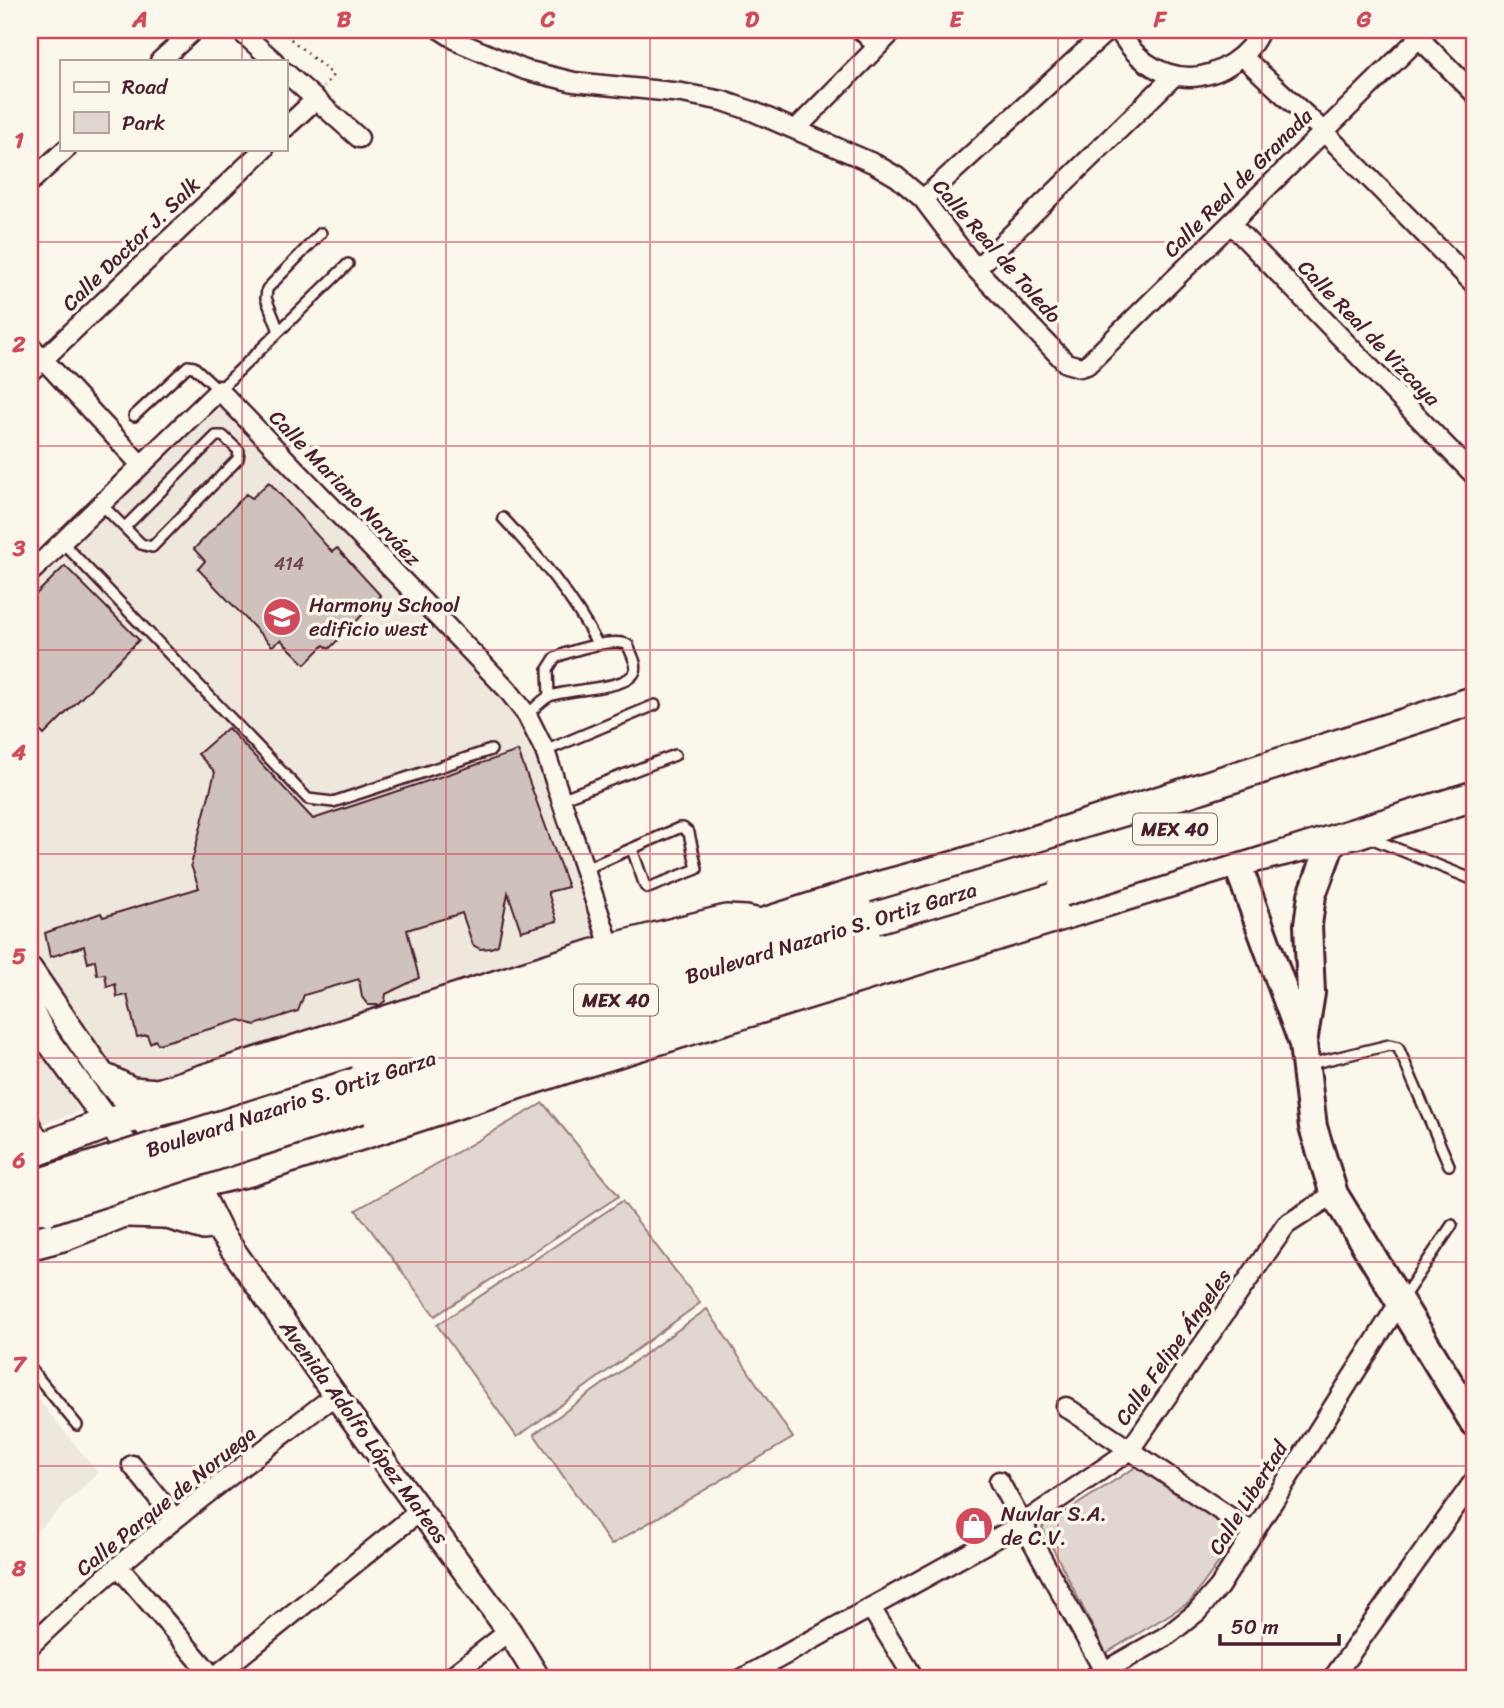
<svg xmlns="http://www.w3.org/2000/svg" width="1504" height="1708" font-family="Sriracha,sans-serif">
<rect width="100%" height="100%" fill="#fbf7ec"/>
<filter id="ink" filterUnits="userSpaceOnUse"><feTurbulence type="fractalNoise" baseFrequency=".0143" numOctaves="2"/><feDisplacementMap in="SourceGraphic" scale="14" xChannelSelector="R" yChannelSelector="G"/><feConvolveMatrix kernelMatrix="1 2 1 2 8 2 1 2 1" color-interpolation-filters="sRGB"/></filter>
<g filter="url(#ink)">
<!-- built -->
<path fill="#eee7de" d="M227,387L532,721L609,942L159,1087L133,1083L98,1058L52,979L30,955V579Z
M30,1016L80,1111L30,1129Z
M30,1389L98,1473L30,1538Z"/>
<!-- green -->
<path fill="#e2d7d0" stroke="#967b7e" stroke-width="2" d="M543,1103L619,1196L435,1316L356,1210Z
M622,1201L700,1303L517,1437L437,1325Z
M707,1309L793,1438L611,1545L534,1434Z
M1139,1465L1240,1533L1190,1602L1106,1653L1042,1527Z"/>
<!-- building -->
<path fill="#cfc2bc" stroke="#4a1f2b" stroke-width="2" d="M269,482L332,552L337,548L381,596L329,649L324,645L305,664L281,640L272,646L198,569L205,561L194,549L246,494L252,498Z
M65,566L139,640L44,735L30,721V600Z
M228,728L313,819L518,751L568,887L548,892L557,921L521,931L508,893L498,945L491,948L480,949L473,945L462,913L407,930L419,978L386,994L385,1001L380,1005H368L362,997L359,979L304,995L298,1011L255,1025L240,1020L158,1044L155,1040L150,1043L147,1035L137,1037L127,995L117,997L115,984L107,987L105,974L97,975L95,960L88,963L84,946L50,957L45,933L101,913L103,917L199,888L191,865L215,772L198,754Z"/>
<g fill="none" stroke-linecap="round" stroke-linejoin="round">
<defs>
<path id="service" d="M279,331L266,298L267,289L321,233
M134,416L188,366L194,367L219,390L348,264
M101,504L141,544L152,547L238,459L239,451L223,436H216L125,527
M503,518C540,558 573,597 598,645
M62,542L308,799L333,802L491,750
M527,715C534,709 541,701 548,697C564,688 628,691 635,671C638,664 630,652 628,645C615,637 569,651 555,658L548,669L549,696
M545,751L655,705
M561,799L675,755
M1368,837L1474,880
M585,869L679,828H683L689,833L697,869L648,888L645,886L632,849
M30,1053L46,1042
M1310,1064L1389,1045L1398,1047L1449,1165
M30,1114L45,1142
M1402,1299L1452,1225
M30,1368L77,1425"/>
<path id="minor" d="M239,30L274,61
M441,30L461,43L525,70L574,82L682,93L723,101L752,111L875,164L897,177L923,199L976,269L1066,363L1080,367L1087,365L1427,30
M861,30L877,46
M1119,30C1141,73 1190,92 1232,63C1244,55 1255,43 1260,30
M1419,38L1474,93
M1242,56L1323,131L1474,284
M160,61L194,30
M285,72L359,138
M285,128L316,99
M797,128L894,30
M30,182L66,149
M923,199L1108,30
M1231,224L1474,475
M976,269L1174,76
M30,345L141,465
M30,372L264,149
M30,573L219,390L507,689L527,715L545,751L610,946
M1066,1407L1252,1532
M132,1465L175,1519
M999,1481L1104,1671
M118,1566L214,1678
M871,1608L914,1678
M30,1646C124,1554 230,1476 335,1395
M213,1678L421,1510
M449,1678L509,1631
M743,1678L1022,1524L1129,1451L1286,1225L1334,1194
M1092,1678L1168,1635L1197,1612L1219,1587L1401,1300
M1333,1678L1474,1481"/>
<path id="tertiary" d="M30,969L102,1074L196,1183L221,1233L335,1395L509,1631L538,1678
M30,1009L48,1041L108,1123L168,1193L215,1229
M108,1077L132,1089L158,1091L610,946L726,917L746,918L764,922
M125,1215L164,1216L204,1228"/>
<path id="secondary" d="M1230,844L1303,1044L1313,1127L1334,1194L1474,1423
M1303,1043L1311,993L1308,925L1312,895L1333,838"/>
<path id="trunk" d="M357,1083L875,918
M360,1108L775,977L1062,891
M30,1153L108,1123L227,1094L876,888L954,867L1474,702
M30,1244L64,1235L196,1183L248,1171L571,1066L1236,861L1356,833L1474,795"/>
</defs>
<!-- service casing -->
<use href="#service" stroke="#4a1f2b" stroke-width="14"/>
<!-- minor casing -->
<use href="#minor" stroke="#4a1f2b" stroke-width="23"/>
<!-- tertiary casing -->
<use href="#tertiary" stroke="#4a1f2b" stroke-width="28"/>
<!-- secondary casing -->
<use href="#secondary" stroke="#4a1f2b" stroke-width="32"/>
<!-- trunk casing -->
<use href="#trunk" stroke="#4a1f2b" stroke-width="35"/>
<!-- path -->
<path stroke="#4a1f2b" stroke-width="2.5" stroke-dasharray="2 5" stroke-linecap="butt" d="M280,30L333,75L324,87"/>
<!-- service -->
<use href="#service" stroke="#fbf7ec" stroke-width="9"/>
<!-- minor -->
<use href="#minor" stroke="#fbf7ec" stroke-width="18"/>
<!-- tertiary -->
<use href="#tertiary" stroke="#fbf7ec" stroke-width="23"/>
<!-- secondary -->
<use href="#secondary" stroke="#fbf7ec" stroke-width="26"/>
<!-- trunk -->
<use href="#trunk" stroke="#fbf7ec" stroke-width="30"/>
<defs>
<path id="trunk-bridge" d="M1062,891L1470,764
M875,918L1209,819L1474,733
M30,1187L357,1083
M47,1209L360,1108"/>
</defs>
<!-- trunk-bridge casing -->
<use href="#trunk-bridge" stroke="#4a1f2b" stroke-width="35" stroke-linecap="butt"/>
<!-- trunk-bridge -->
<use href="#trunk-bridge" stroke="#fbf7ec" stroke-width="30"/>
</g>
</g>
<!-- grid -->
<path fill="none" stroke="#d1495b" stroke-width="2" stroke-opacity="0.55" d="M242,30V61M446,30V1678M650,30V1678M854,30V1678M1058,30V1678M1262,30V1678M242,149V1678M30,242H1474M30,446H1474M30,650H1474M30,854H1474M30,1058H1474M30,1262H1474M30,1466H1474"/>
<!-- icons -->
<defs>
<symbol id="school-disc" viewBox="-11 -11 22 22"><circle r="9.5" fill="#d1495b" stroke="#fbf7ec"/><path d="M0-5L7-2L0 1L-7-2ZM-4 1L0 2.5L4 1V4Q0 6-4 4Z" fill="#fff"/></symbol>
<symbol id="shop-disc" viewBox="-11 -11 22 22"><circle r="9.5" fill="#d1495b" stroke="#fbf7ec"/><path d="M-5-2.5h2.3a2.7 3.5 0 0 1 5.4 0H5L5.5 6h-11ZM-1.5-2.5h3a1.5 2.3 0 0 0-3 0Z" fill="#fff"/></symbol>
</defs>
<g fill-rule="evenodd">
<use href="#school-disc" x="260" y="595" width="44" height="44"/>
<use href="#shop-disc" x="952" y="1504" width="44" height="44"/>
</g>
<g text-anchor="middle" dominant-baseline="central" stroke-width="7" stroke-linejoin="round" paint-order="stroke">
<!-- number labels -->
<g font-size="18" fill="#6b484f">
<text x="289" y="564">414</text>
</g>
<!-- shield labels -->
<g fill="#fbf7ec" stroke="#7f6065" stroke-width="2">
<rect x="1133" y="813.5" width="84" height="31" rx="5"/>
<rect x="574" y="984.5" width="84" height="31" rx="5"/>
</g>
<g font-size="19" font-weight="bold" fill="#4a1f2b">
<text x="1175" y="829">MEX 40</text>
<text x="616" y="1000">MEX 40</text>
</g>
<!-- street labels -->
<g font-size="21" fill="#4a1f2b" stroke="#fbf7ec">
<text transform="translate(1238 183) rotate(-45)">Calle Real de Granada</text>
<text transform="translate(131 244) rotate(-44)">Calle Doctor J. Salk</text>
<text transform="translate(997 251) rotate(49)">Calle Real de Toledo</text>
<text transform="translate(1369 333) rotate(46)">Calle Real de Vizcaya</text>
<text transform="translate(345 488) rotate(46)">Calle Mariano Narváez</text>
<text transform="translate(831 933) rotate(-17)">Boulevard Nazario S. Ortiz Garza</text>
<text transform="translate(291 1104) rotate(-18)">Boulevard Nazario S. Ortiz Garza</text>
<text transform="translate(1173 1347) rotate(-55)">Calle Felipe Ángeles</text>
<text transform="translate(364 1432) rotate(54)">Avenida Adolfo López Mateos</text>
<text transform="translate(1248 1498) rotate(-58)">Calle Libertad</text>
<text transform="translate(166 1501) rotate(-39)">Calle Parque de Noruega</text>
</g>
<!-- poi labels -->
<g font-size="21" fill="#4a1f2b" stroke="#fbf7ec" text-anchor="start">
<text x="309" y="605">Harmony School<tspan x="309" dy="24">edificio west</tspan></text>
<text x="1001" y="1514">Nuvlar S.A.<tspan x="1001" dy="24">de C.V.</tspan></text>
</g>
</g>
<!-- margin -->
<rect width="1504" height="1708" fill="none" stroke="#fbf7ec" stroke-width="77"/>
<!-- legend -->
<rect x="60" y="60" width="228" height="91" fill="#fbf7ec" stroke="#b4a19f" stroke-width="2"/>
<rect x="74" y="82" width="35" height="10" fill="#fbf7ec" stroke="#b4a19f" stroke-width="2"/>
<text x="122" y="94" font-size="21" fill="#4a1f2b">Road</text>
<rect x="74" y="112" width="35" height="21" fill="#e2d7d0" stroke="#b4a19f" stroke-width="2"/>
<text x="122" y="130" font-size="21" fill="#4a1f2b">Park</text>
<!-- scale -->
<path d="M1220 1634v10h119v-10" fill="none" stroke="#4a1f2b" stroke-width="3.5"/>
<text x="1231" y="1634" font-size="21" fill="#4a1f2b" stroke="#fbf7ec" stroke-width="5" paint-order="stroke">50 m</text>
<rect x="38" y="38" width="1428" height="1632" fill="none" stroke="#d1495b" stroke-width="2.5"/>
<g font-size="23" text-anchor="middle" font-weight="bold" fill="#d1495b">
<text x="140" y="27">A</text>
<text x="344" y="27">B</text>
<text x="548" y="27">C</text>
<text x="752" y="27">D</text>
<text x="956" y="27">E</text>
<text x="1160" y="27">F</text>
<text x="1364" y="27">G</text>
<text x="19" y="148">1</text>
<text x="19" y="352">2</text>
<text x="19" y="556">3</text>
<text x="19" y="760">4</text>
<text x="19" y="964">5</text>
<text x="19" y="1168">6</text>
<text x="19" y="1372">7</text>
<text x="19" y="1576">8</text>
</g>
</svg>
